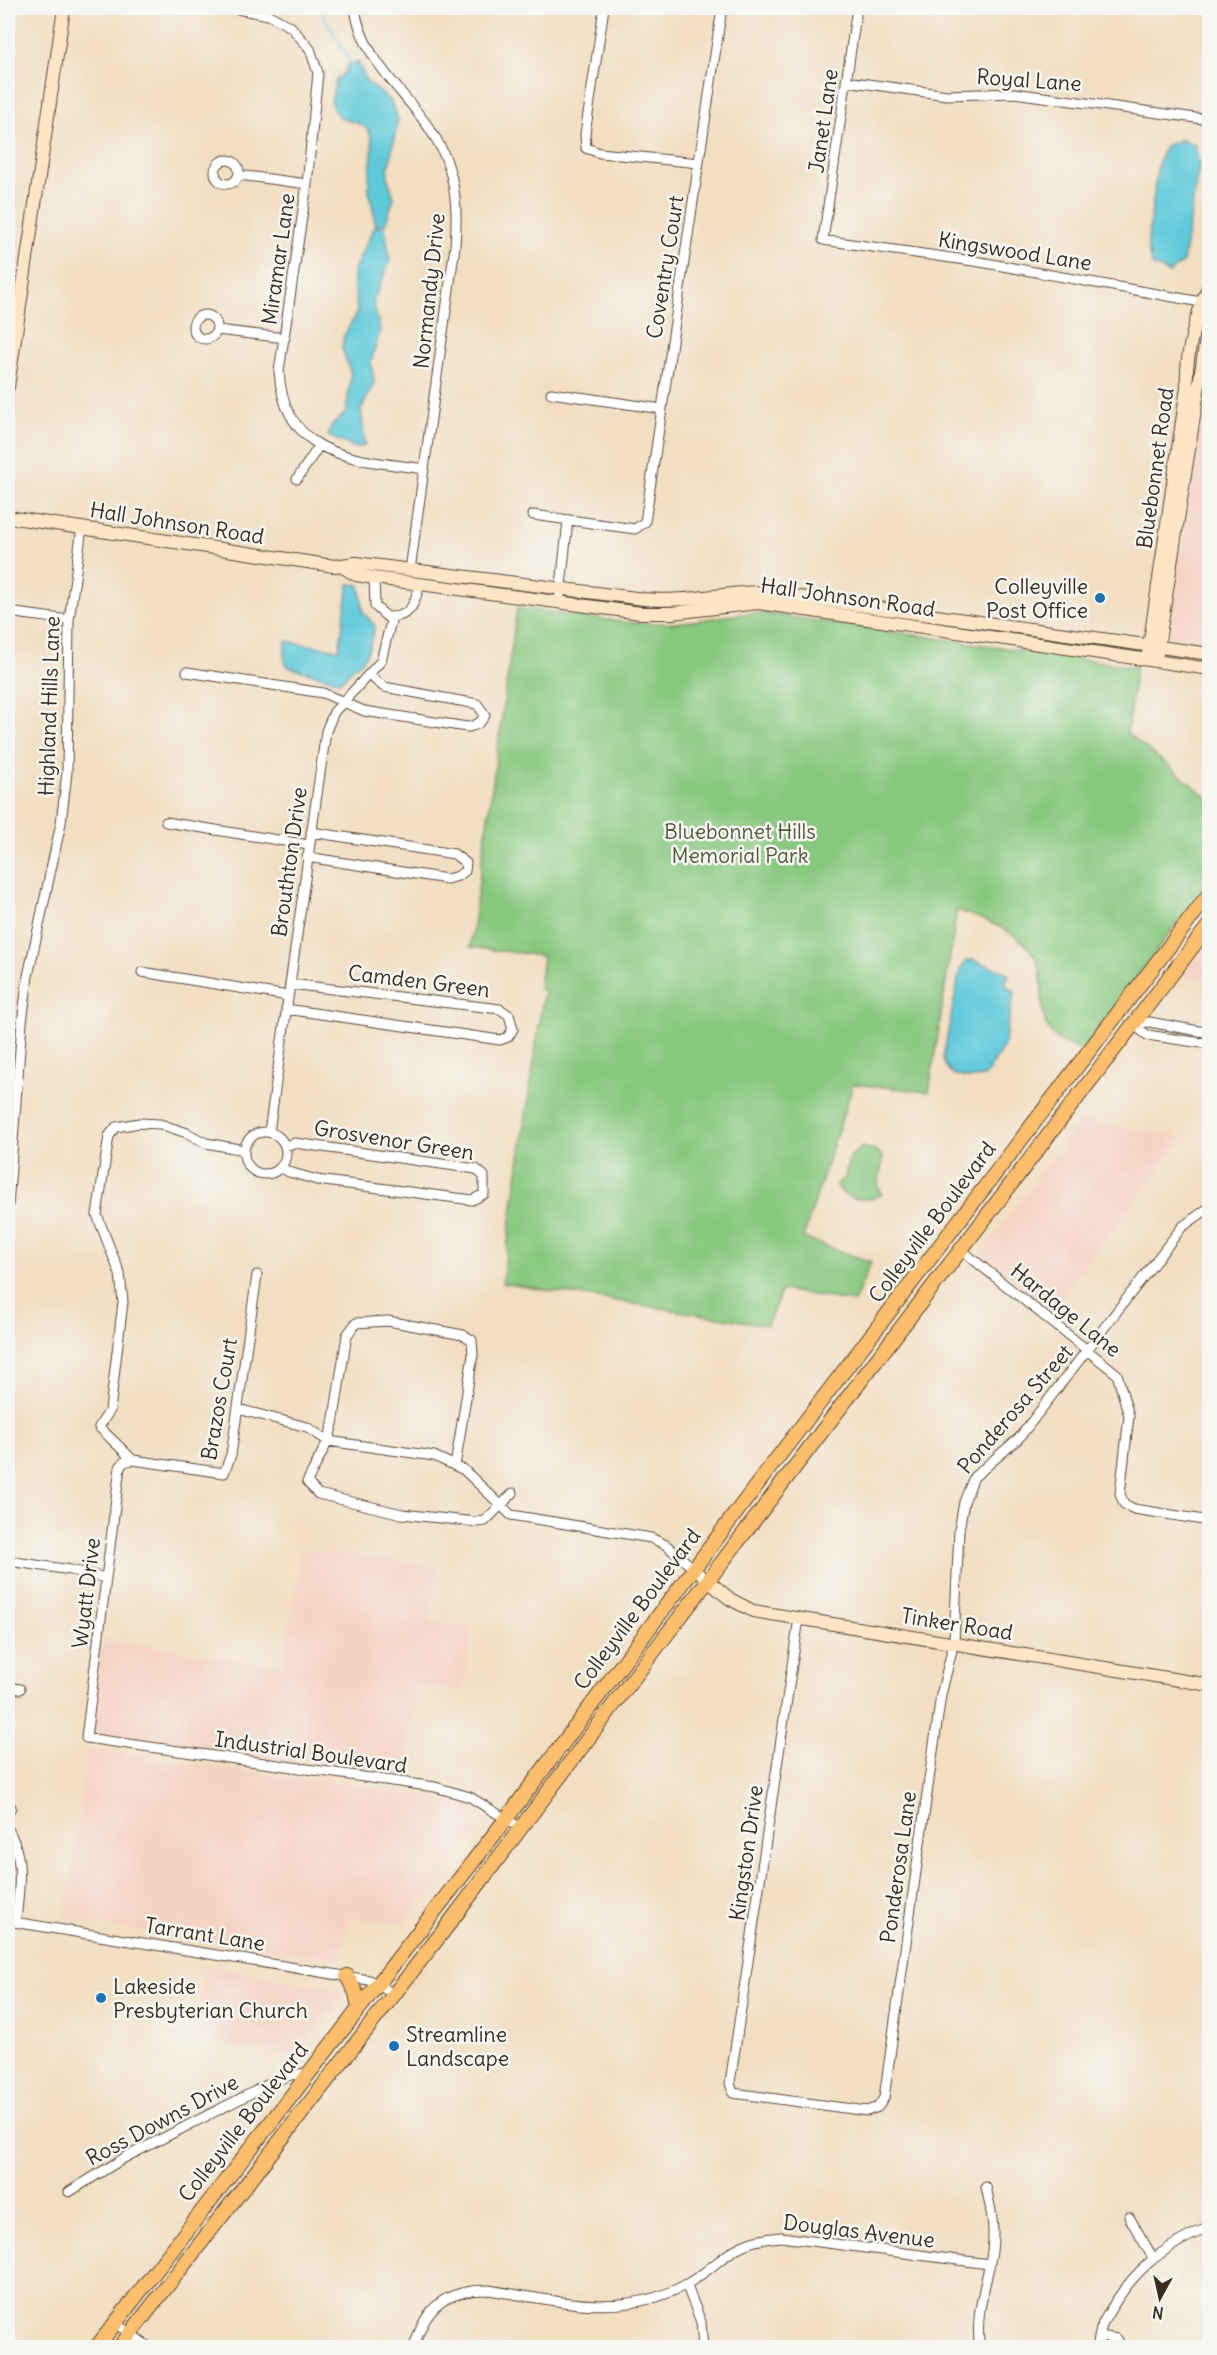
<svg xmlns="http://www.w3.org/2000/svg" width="1217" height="2355" font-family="Delius,sans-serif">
<rect width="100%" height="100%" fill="#f6f6f2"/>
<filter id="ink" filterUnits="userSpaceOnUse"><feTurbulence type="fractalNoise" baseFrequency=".0167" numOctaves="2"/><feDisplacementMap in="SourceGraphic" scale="12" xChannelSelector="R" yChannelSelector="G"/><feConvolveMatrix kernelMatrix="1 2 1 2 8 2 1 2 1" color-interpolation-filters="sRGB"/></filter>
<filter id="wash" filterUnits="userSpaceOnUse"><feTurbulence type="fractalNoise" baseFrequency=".008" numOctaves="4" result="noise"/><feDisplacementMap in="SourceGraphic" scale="24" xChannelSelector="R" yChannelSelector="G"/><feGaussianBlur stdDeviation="1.35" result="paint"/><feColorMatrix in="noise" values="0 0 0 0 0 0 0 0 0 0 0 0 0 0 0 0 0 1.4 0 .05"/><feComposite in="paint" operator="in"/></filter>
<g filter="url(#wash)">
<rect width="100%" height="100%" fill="#f2dec1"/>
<!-- built -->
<path fill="#f5d2c2" d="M1209,372V648L1168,641L1198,434L1203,429V415L1206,409Z
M1209,928V980L1182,977L1206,933Z
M1080,1120L1184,1137L1051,1311L981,1253Z
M301,1548L439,1567L430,1623L472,1627L463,1691L417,1686L404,1776L90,1734L103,1640L283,1665Z
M88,1749L453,1800L474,1809L478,1831L428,1898L420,1897L406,1923L349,1917L341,1960L65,1920Z
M206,1965L335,1989L343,1999L293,2056L194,2040Z"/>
<!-- green -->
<path fill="#87c77e" stroke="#61784e" stroke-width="1.5" d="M517,608C568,614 621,625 672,623C703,622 731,612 763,613L1136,667L1127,733L1209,798V880L1082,1051C1075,1047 1064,1044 1057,1039C1033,1022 1049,980 1035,957C1021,931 983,920 957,910L929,1092L853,1084L803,1238L871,1262L854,1302L782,1290L767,1325L502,1283L544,990L539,989L543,956L470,947Z
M862,1147L878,1151L883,1158L878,1186L882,1194C868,1202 843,1202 837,1184L845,1178L849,1158Z"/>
<!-- water -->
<path fill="#5fc9da" stroke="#4d7a7c" stroke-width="1.5" d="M358,61L366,81L391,101L398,119L388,171V180L394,197L385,225L375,224C375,212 371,203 369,192C366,177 380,140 366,128C352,116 337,126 331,102L336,80L344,73L347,66Z
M1180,140L1195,145L1199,164L1183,262L1169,273L1152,265L1148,250V239L1158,164L1165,146Z
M375,226L385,228L390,260L373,302L380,330L371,362L374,383L361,410L365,445L356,448L328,436L331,426L346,413L351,374L342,348L344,336L357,312L353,272Z
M349,584L360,585L363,612L375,626L369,649L361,663C351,664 349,677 339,681L288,667L284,659L286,641L339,650Z
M973,960L1007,973L1009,976L1005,981L1009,989L1015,990L1003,1048L985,1076C968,1081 947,1078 943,1058L960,970L966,961Z"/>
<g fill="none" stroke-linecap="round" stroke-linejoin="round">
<!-- stream -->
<path stroke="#5fc9da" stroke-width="2" d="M321,8L322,13L353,67"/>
</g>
</g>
<g filter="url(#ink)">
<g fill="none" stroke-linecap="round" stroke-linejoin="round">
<defs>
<path id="street" d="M231,8L269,15L291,27L310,49L318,73L307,184L279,371C284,459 356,459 424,469
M355,8C363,72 431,107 449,168C457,194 457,219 455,246L410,570
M604,8L585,134L586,148L600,153L699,163
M857,8L823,240L980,262L1201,302
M846,81L947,95L1014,93L1210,120
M215 172a12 12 0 1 1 24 0a12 12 0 1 1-24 0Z
M239,175L307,184
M193 327a12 12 0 1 1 24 0a12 12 0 1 1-24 0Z
M217,330L285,338
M551,393L662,409
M297,479L319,446
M533,515L635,529L645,522L722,8
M374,578L375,606L387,617C411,618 414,605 420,584
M560,595L568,520
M8,612L69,620
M187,672L323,693L364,711L467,727C476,726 481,723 485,715L477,704L384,687L369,675
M166,822L309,845
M307,857L447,879L458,876L465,871L466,863L454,854L311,832
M142,972L288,996
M286,1009L500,1040L508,1037L513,1029L509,1015L500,1009L290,984
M1133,1024L1147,1035L1202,1043L1210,1040
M1133,1024L1149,1022L1210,1033
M244 1153a21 21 0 1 1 42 0a21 21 0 1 1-42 0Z
M269,1132L326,731L334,712L381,661L392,617
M280,1167L289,1172L317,1180L472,1200L484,1194V1176L476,1169L295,1143L285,1146
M8,1206L22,1023L28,976L61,823L67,772L69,620L82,528
M960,1249L1117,1374L1129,1416L1120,1494L1124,1504L1134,1509L1210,1521
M257,1275L231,1455L224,1473L133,1460L124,1462L120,1467L86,1738L435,1787L470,1797L521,1828
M238,1409L307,1427L328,1441L434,1456L464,1470L511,1515L651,1538L666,1545L707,1580
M133,1460L99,1427L110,1410L123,1302L120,1274L97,1215L109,1136L116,1127L139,1123L160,1124L187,1133L206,1143L244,1150
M455,1466L473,1355L472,1340L463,1335L388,1321L356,1323L347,1335L333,1424L328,1441L307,1482L318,1494L402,1514L476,1522L485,1521L513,1493
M8,1561L71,1570L106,1578
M799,1618L730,2083L733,2093L867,2111L878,2107L884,2098L941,1695L954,1642L959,1530L964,1502L974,1477L1019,1438L1182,1227L1210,1207
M8,1687L20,1689
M8,1813L11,1807
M8,1829C25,1857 19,1890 16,1921
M8,1921L369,1980L394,1994
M69,2192L124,2158L273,2082L290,2075L308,2073
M1129,2217L1153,2258
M686,2284L701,2322L703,2348
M115,2323L150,2348
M1100,2336L1117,2339L1122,2348
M414,2348C425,2307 445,2290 488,2290C556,2300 621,2320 685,2285C726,2262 727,2241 781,2237L989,2264
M980,2348C974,2314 987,2284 992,2251C995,2228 991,2209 986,2187
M1097,2348C1099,2339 1100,2328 1104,2321C1130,2273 1160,2247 1210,2227"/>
<path id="secondary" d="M8,387L64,8
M8,517L334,566L356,563L644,599C685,603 724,592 764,592L1210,654
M341,566L356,575L374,578L641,613H672L758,603L1210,669
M1148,654L1187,387C1185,354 1196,314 1210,283
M1157,654L1210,314
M707,1580L730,1599L753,1611L1210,1685"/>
<path id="primary" d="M347,1976L356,1993L359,2009
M96,2348L506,1819L765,1474L1210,893
M119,2348L448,1925L651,1655L1210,924"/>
</defs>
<!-- street casing -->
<use href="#street" stroke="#564536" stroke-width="11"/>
<!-- secondary casing -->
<use href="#secondary" stroke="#564536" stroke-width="14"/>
<!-- primary casing -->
<use href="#primary" stroke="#564536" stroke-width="16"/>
<!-- street -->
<use href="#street" stroke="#fff" stroke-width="9"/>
<!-- secondary -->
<use href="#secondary" stroke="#fde5c5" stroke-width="12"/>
<!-- primary -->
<use href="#primary" stroke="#fabe6d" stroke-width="14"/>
</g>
</g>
<!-- markers -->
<g fill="#1f6fb2" stroke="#f6f6f2" stroke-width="2">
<circle cx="1100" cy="598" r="6"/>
<circle cx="101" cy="1998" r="6"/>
<circle cx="394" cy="2046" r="6"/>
</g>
<g text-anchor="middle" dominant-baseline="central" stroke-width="5" stroke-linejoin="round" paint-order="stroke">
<!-- street labels -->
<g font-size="21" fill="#3b2a1e" stroke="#f6f6f2">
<text transform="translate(1029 80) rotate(4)">Royal Lane</text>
<text transform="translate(823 121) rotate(-82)">Janet Lane</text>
<text transform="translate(1015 251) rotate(9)">Kingswood Lane</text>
<text transform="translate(278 259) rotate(-82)">Miramar Lane</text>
<text transform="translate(665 267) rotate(-81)">Coventry Court</text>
<text transform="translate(429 291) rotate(-84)">Normandy Drive</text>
<text transform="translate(1155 468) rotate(-82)">Bluebonnet Road</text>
<text transform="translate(177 523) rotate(9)">Hall Johnson Road</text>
<text transform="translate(848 597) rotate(8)">Hall Johnson Road</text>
<text transform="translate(49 706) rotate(-88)">Highland Hills Lane</text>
<text transform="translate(289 862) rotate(-82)">Brouthton Drive</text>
<text transform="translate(419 981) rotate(7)">Camden Green</text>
<text transform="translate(394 1140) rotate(9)">Grosvenor Green</text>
<text transform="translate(932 1222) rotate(-53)">Colleyville Boulevard</text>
<text transform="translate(1066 1310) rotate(39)">Hardage Lane</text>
<text transform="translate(219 1399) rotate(-80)">Brazos Court</text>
<text transform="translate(1015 1409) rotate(-49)">Ponderosa Street</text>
<text transform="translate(86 1593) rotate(-83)">Wyatt Drive</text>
<text transform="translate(637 1609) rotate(-53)">Colleyville Boulevard</text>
<text transform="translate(957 1624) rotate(9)">Tinker Road</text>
<text transform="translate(311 1752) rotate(8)">Industrial Boulevard</text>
<text transform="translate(746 1853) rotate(-82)">Kingston Drive</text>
<text transform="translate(898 1867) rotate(-82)">Ponderosa Lane</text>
<text transform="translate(205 1934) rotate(9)">Tarrant Lane</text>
<text transform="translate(162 2120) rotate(-28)">Ross Downs Drive</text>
<text transform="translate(243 2122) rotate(-52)">Colleyville Boulevard</text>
<text transform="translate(859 2231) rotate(7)">Douglas Avenue</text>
</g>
<!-- poi labels -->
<g font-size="21" fill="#3b2a1e" stroke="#f6f6f2" text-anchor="start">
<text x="1088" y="586" text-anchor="end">Colleyville<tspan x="1088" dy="24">Post Office</tspan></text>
<text x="113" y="1986">Lakeside<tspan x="113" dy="24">Presbyterian Church</tspan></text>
<text x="406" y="2034">Streamline<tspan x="406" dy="24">Landscape</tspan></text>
</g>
<!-- park labels -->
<g font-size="21" fill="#52593b" stroke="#f6f6f2">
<text x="740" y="831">Bluebonnet Hills<tspan x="740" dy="24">Memorial Park</tspan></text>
</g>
</g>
<!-- margin -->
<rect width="1217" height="2355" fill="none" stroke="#f6f6f2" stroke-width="30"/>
<!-- north arrow -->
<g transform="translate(1160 2298) rotate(188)" stroke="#f6f6f2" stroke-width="4.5" paint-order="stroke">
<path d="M0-4.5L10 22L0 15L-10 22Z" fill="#3b2a1e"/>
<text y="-9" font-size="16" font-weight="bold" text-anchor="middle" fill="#3b2a1e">N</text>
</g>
</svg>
